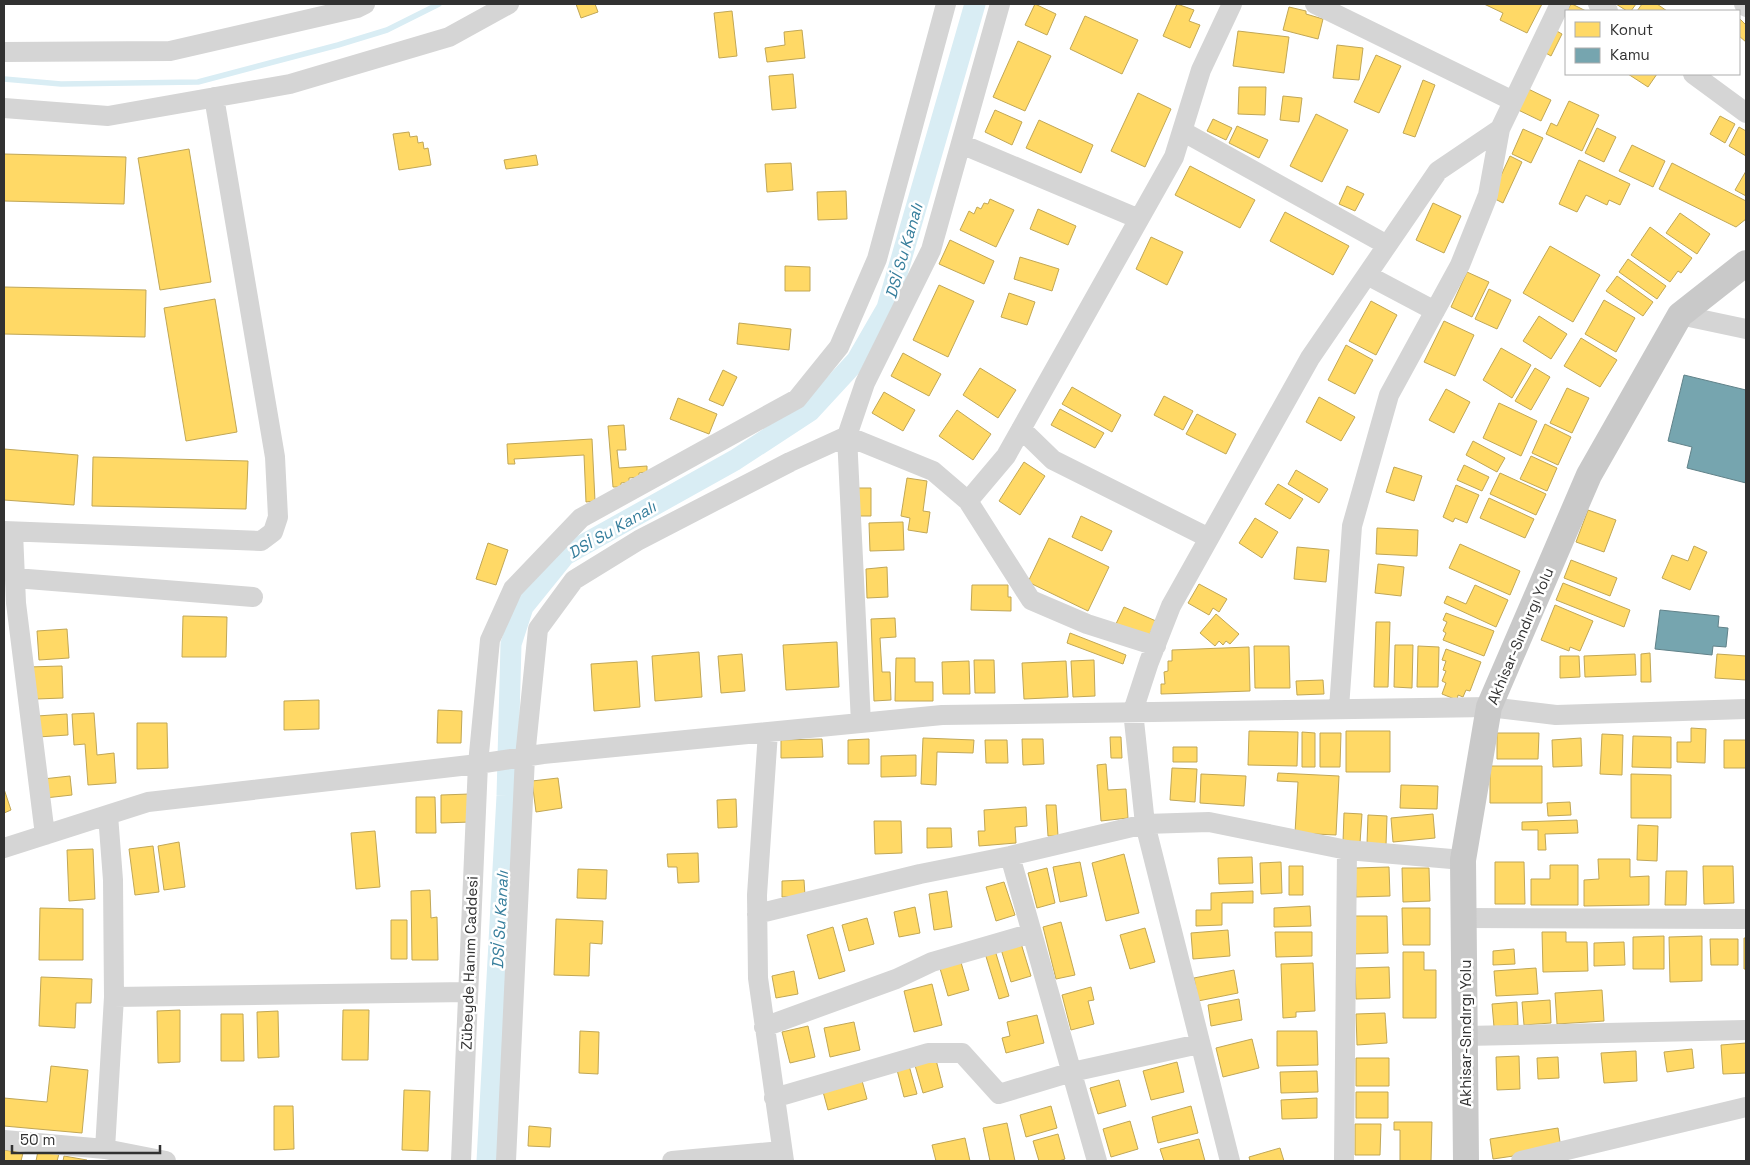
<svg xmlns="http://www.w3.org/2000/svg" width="1750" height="1165" font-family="'Space Grotesk',sans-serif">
<rect width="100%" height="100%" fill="#fff"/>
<!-- homes -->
<path fill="#ffd966" stroke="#c1a756" d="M576,4H595L598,12L581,18Z
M1035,4L1056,14L1047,35L1025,25Z
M1177,4L1194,10L1189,21L1200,25L1190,48L1163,36Z
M1484,4H1542L1527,33L1500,20L1503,13Z
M1571,4H1572L1586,11H1567Z
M1616,4H1636L1631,11H1627Z
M1642,4H1657L1667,11H1637Z
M1289,7L1306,11V14L1323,19L1318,39L1283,30Z
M732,11L737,56L719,58L714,13Z
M1085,16L1138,40L1122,74L1070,49Z
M1739,18L1746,25V42L1739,36Z
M802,30L805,58L767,62L765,48L785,45L784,32Z
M1555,30L1562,34L1551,56L1544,52Z
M1238,31L1289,37L1284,73L1233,66Z
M1018,41L1051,56L1025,111L993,97Z
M1337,45L1363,48L1359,80L1333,78Z
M1376,55L1401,66L1379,113L1354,102Z
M793,74L796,108L772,110L769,76Z
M1628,74H1657L1648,87Z
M1423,80L1435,85L1415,137L1403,133Z
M1522,86L1551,100L1541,121L1512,107Z
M1239,87H1266L1265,115L1238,114Z
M1138,93L1171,109L1145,167L1111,151Z
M1283,96L1302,98L1299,122L1280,120Z
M1569,101L1599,115L1582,151L1546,134L1551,123L1557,126Z
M995,110L1022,122L1012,145L985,132Z
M1316,114L1348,130L1322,182L1290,166Z
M1720,116L1735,124L1725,143L1710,134Z
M1213,119L1232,128L1226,140L1207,131Z
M1039,120L1093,145L1081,173L1026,148Z
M1237,126L1268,140L1259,158L1229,143Z
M1739,127L1746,131V156L1729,146Z
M1597,128L1616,137L1604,162L1585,153Z
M1523,129L1543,138L1531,163L1512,154Z
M409,132L410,137L417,136L418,143L423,142L424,149L428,148L431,165L399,170L393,134Z
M1632,145L1665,161L1653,187L1619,171Z
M189,149L211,282L160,290L138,158Z
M4,154L126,157L124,204L4,201Z
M536,155L538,165L506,169L504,160Z
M1510,156L1522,162L1503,203L1491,197Z
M1579,160L1630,184L1620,205L1609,200L1607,205L1586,195L1577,212L1559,204Z
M791,163L793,190L767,192L765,164Z
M1672,163L1746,201V219L1736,227L1659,189Z
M1190,166L1255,200L1240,228L1175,195Z
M1746,171V196L1735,190Z
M1347,186L1364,194L1355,211L1339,204Z
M846,191L847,219L818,220L817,192Z
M990,199L1014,210L996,247L960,230L969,211L974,214L977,207L981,209L984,203L988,204Z
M1433,203L1461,216L1444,253L1416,240Z
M1038,209L1076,226L1068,245L1030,229Z
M1285,212L1349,246L1333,275L1270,241Z
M1680,213L1710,234L1697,254L1666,233Z
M1650,227L1692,258L1681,273L1678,271L1670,282L1631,255Z
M1151,237L1183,252L1167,285L1136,269Z
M950,240L994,261L984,284L939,264Z
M1550,246L1600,275L1573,322L1523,293Z
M1020,257L1059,269L1052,291L1014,279Z
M1628,259L1666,286L1657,299L1619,272Z
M785,266L810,267V291H785Z
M1467,272L1489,282L1472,317L1451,307Z
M1617,276L1653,302L1643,316L1606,291Z
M939,285L974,301L948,357L913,340Z
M4,287L146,290L145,337L4,334Z
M1489,289L1511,300L1497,329L1475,319Z
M1009,293L1035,302L1027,325L1001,317Z
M215,299L237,432L186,441L164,308Z
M1604,300L1635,318L1616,352L1585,334Z
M1371,301L1397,315L1376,355L1349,341Z
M1539,316L1567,334L1551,359L1523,341Z
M1444,321L1474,335L1455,376L1424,362Z
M739,323L791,329L789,350L737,344Z
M1581,338L1617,360L1600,387L1564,366Z
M1346,345L1373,360L1355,394L1328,380Z
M1501,348L1531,365L1512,398L1483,380Z
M903,353L941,374L929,396L891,376Z
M980,368L1016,390L998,418L963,395Z
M1535,368L1550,377L1531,410L1515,401Z
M723,370L737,377L723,406L709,400Z
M1072,387L1121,415L1112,432L1062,404Z
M1567,388L1589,398L1572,433L1550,423Z
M1446,389L1470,402L1454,433L1429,420Z
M884,392L915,410L903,431L872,413Z
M1164,396L1193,411L1183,430L1154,415Z
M1319,397L1355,417L1341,441L1306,422Z
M678,398L717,414L709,434L670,419Z
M1499,403L1537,421L1521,456L1483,438Z
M1060,409L1104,433L1095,448L1051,425Z
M957,410L991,434L973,460L939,436Z
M1197,414L1236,434L1226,454L1186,434Z
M1545,424L1571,437L1558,465L1532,453Z
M624,425L626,450H617L619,468L647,466V472L639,473V477L629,478V482L621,483V487H613L608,426Z
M592,439L595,501L586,502L584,455L514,459L515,464H508L507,444Z
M1473,441L1505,458L1497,472L1466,455Z
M4,449L78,455L74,505L4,500Z
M1531,456L1557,468L1547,491L1520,479Z
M93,457L248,461L246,509L92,506Z
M1024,462L1045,476L1020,515L999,501Z
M1464,465L1489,477L1482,491L1457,480Z
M1394,467L1422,476L1414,501L1386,492Z
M1296,470L1328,489L1319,503L1288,484Z
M1500,473L1546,494L1536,515L1490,494Z
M907,478L927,481L923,511L930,512L927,533L908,530L910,518L901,516Z
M1278,484L1303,499L1290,519L1265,504Z
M1456,485L1479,495L1467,523L1455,518L1453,522L1443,517Z
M857,488H871V516H857Z
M1489,498L1534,519L1525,538L1480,518Z
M1588,510L1616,520L1604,552L1576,542Z
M1081,516L1112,531L1102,551L1072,537Z
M1255,518L1278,532L1262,558L1239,543Z
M903,522L904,550L870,551L869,523Z
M1377,528L1418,530L1417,556L1376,554Z
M1049,538L1109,567L1088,611L1028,582Z
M488,543L508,550L496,585L476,579Z
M1460,544L1520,571L1510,595L1449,568Z
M1694,546L1707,552L1690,590L1662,578L1672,555L1688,561Z
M1297,547L1329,550L1326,582L1294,579Z
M1571,560L1617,578L1610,596L1564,578Z
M1378,564L1404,567L1401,596L1375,593Z
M887,567L888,597L867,598L866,569Z
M1563,583L1630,610L1624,627L1556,600Z
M1199,584L1227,599L1219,612L1213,608L1209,615L1188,603Z
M972,585H1008V597H1011V611L971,610Z
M1475,585L1508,600L1496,627L1444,603L1447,596L1466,604Z
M1555,605L1593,621L1580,651L1570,647L1569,651L1541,640Z
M1124,607L1156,621L1147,640L1115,626Z
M1446,613L1494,631L1484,656L1443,640L1446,633L1443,631L1447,622L1443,620Z
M1216,614L1239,634L1230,644L1226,641L1223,645L1219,641L1215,646L1200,633Z
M183,616L227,617L226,657H182Z
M895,618L896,637L880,638L882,672H890L891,700L874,701L871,619Z
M1376,622H1390L1388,687H1374Z
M67,629L69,658L39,660L37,631Z
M1070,633L1126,655L1123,664L1067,643Z
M837,642L839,687L786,690L783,645Z
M1395,645H1413L1412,688L1394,687Z
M1254,646H1289L1290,688H1255Z
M1418,646L1439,647L1438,687H1417Z
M1249,647L1250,691L1161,694V684H1165L1164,672L1168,671V661H1172V650Z
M1446,649L1481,662L1470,691L1466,690L1463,697L1458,695L1457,700L1442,694L1446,683L1442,681L1446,671L1443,670L1446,661L1442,660Z
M1746,650V680L1715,678L1717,654L1746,656Z
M699,652L702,697L655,701L652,656Z
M1650,653L1651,682H1641V654Z
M742,654L745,691L721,693L718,656Z
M1635,654L1636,675L1585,677L1584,656Z
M1560,656H1579L1580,677L1560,678Z
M896,658H915V682H933V701H895Z
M974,660H994L995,693H975Z
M1094,660L1095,696L1073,697L1071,661Z
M637,661L640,707L594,711L591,664Z
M969,661L970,694H943L942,662Z
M1066,661L1068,697L1024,699L1022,663Z
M62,666L63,698L36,699L28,667Z
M1323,680L1324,694L1297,695L1296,681Z
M319,700V729L284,730V701Z
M438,710L462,711L461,743H437Z
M94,713L97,755L114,753L116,783L88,785L85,744L74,745L72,714Z
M67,714L68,735L38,737L37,716Z
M137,723H167L168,768L137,769Z
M1691,728L1706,729L1705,763L1677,762V742H1691Z
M1249,731L1298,732L1297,766L1248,765Z
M1346,731H1390V772H1346Z
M1302,732L1315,733V767H1302Z
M1320,733H1341L1340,767H1320Z
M1497,733H1539L1538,759H1497Z
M1602,734L1623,735L1622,775L1600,774Z
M1633,736L1671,737V768L1632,767Z
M1110,737H1121L1122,758H1111Z
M923,738L974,740L973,753L937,752L936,785L921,784Z
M1581,738L1582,766L1553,767L1552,740Z
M822,739L823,757L781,758V740Z
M869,739V764H848V740Z
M1022,739H1043L1044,764L1023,765Z
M985,740H1007L1008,763H986Z
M1724,740H1746V768H1724Z
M1173,747H1197V762H1173Z
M916,755V776L881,777V756Z
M1106,764L1108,790L1126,789L1128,818L1101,821L1097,765Z
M1490,766H1542V803H1490Z
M1172,768L1197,769L1195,802L1170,800Z
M1278,773L1339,776L1336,835L1295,833L1298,782L1277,781Z
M1201,774L1246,776L1244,806L1200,803Z
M1631,774L1671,775V818H1631Z
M70,776L72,795L45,798L43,779Z
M558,778L562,808L536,812L532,781Z
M1401,785L1438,786L1437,809L1400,808Z
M4,789L11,810L4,813Z
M470,794L471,822L441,823V795Z
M416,797H435L436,833H416Z
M736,799L737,827L718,828L717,800Z
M1570,802L1571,815L1548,816L1547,803Z
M1046,805H1056L1058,836H1048Z
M1026,807L1027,826L1015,827L1016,843L979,846L978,831H985L984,810Z
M1344,813L1362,814L1360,843L1343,842Z
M1433,814L1435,838L1393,842L1391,818Z
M1368,815L1387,816L1386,845L1367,844Z
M1577,820L1578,833L1545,834L1546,850H1538V830H1522V822Z
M874,821H901L902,853L875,854Z
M1638,825L1658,826L1657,861L1637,860Z
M927,828H951L952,847L927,848Z
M375,831L380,887L356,889L351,833Z
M179,842L185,887L164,890L158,846Z
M153,846L159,892L135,895L129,849Z
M93,849L95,899L69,901L67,850Z
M698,853L699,882L678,883L677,867H668L667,854Z
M1124,854L1139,913L1106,921L1092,863Z
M1252,857L1253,883L1219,884L1218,858Z
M1598,859H1630V877L1649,876V905L1584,906V880L1599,879Z
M1080,862L1087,896L1060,902L1053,867Z
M1281,862L1282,893L1261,894L1260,863Z
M1495,862H1524L1525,904H1495Z
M1550,865H1578V905H1531V879H1550Z
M1289,866H1303V895H1289Z
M1703,866H1733L1734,903L1704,904Z
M1389,867L1390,896L1356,897L1355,868Z
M1047,868L1055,903L1037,908L1028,873Z
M1402,868H1429L1430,901L1403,902Z
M578,869L607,870L606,899L577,898Z
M1666,871H1687L1686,905H1665Z
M804,880L805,896L782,897V881Z
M1004,882L1015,915L996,921L986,887Z
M430,890L431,918L437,917L438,960H412L411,891Z
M947,891L952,927L934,930L929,894Z
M1253,891V903H1222V925L1196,926V910H1211V893Z
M1310,906L1311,926L1274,927V908Z
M915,907L920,933L899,937L894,912Z
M40,908L83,909V960H39Z
M1402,908H1430V945H1403Z
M1351,916H1387L1388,953L1352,954Z
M867,918L874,944L849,951L842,925Z
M556,919L603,921L602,944L590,943L589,976L554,975Z
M391,920H407V959H391Z
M1061,922L1075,975L1056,979L1043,927Z
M833,927L845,971L819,979L807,935Z
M1145,928L1155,962L1130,969L1120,935Z
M1228,930L1230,956L1193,959L1191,933Z
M1275,932H1312V956L1276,957Z
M1542,932H1566V942H1587L1588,971L1543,972Z
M1664,936V969H1633V937Z
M1702,936V981L1670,982L1669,937Z
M1744,938H1746V969H1744Z
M1710,939H1738V965H1711Z
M1020,940L1031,976L1011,982L1000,946Z
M1624,942L1625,965L1594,966V943Z
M994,947L1009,996L999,999L984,950Z
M1514,949L1515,964L1493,965V951Z
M1403,952H1424V970H1436V1018H1403Z
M960,959L969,990L948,996L939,965Z
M1313,963L1315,1011L1296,1012V1017L1283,1018L1281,964Z
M1389,967L1390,998L1356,999L1355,968Z
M1536,968L1538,994L1496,996L1494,971Z
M1234,970L1238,993L1198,1001L1194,978Z
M794,971L798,994L776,998L772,976Z
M41,977L92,979L91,1003H76L75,1028L39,1026Z
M932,984L942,1025L914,1032L904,991Z
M1091,987L1094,1000L1088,1001L1094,1024L1071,1030L1062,995Z
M1602,990L1604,1021L1557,1024L1555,993Z
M1239,999L1242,1020L1211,1026L1208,1005Z
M1550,1000L1551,1023L1524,1025L1522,1002Z
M1517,1002L1518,1025L1494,1027L1492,1004Z
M180,1010V1062L158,1063L157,1011Z
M343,1010H369L368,1060H342Z
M278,1011L279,1057L258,1058L257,1012Z
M1385,1013L1387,1043L1357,1045L1356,1014Z
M221,1014H243L244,1061H221Z
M1037,1015L1044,1043L1006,1053L1002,1038L1010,1036L1007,1022Z
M854,1022L860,1050L830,1057L824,1028Z
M808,1026L815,1057L790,1063L782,1032Z
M580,1031L599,1032L598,1074L579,1073Z
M1277,1031H1317L1318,1065L1277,1066Z
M1252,1039L1259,1068L1223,1077L1216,1048Z
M1746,1043V1073L1723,1074L1721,1045Z
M1692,1049L1694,1068L1667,1072L1664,1052Z
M1636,1051L1637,1081L1604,1083L1601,1053Z
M935,1056L943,1087L923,1093L914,1062Z
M1519,1056L1520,1089L1497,1090L1496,1057Z
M1558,1057L1559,1078L1538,1079L1537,1058Z
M1356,1058H1389V1086H1356Z
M908,1062L917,1094L904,1097L896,1066Z
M1177,1062L1184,1092L1151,1100L1143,1071Z
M51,1066L88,1070L82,1133L4,1126V1098L47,1102Z
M1317,1071L1318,1092L1281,1093L1280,1072Z
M861,1077L867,1099L828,1110L822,1088Z
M1119,1080L1126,1106L1098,1114L1090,1088Z
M404,1090L430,1091L428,1151L402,1150Z
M1356,1092H1388V1118H1356Z
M1317,1098V1118L1282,1119L1281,1100Z
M274,1106H293L294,1149L274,1150Z
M1051,1106L1057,1128L1026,1137L1020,1115Z
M1191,1106L1198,1133L1158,1143L1152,1117Z
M1130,1121L1138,1149L1111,1157L1103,1129Z
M1394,1122H1432L1431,1161H1400V1130H1394Z
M1007,1123L1015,1161H990L983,1128Z
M1355,1124H1381L1380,1155H1355Z
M529,1126L551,1128L550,1147L528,1146Z
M1558,1128L1561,1149L1493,1159L1490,1139Z
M1058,1134L1065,1159L1059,1161H1039L1033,1141Z
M965,1138L970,1161H936L932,1145Z
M1199,1139L1205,1161H1164L1160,1149Z
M1280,1148L1284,1161H1250L1249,1157Z
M4,1150L23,1153L21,1161H4Z
M38,1151L59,1154L57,1161H36Z
M64,1156L87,1160V1161H63Z"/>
<!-- public -->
<path fill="#76a5af" stroke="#618289" d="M1684,375L1746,390V483L1687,468L1692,447L1668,441Z
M1660,610L1719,616L1718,627L1728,628L1726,647L1713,646L1712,655L1655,649Z"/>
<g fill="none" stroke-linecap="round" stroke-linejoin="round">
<!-- stream -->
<path stroke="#d9edf4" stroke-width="5.5" d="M4,79L61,84L198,82L338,45L387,30L439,4"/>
<!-- canal -->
<path stroke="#d9edf4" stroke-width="21" d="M487,1161L507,796L511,644L523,607L565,555L735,460L810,411L857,360L887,308L975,4"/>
<!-- minor -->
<path stroke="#d5d5d5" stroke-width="20" d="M1315,4L1513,101
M1598,4L1608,11
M1744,4L1746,7
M4,52L170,51L357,8L365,4
M1693,74L1746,113
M4,108L108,116L290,84L449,37L509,4
M1182,131L1387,245
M961,144L1139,219
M1367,275L1435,311
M1680,315L1746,329
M1021,429L1053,460L1209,538
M968,501L1006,456L1174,157L1201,70L1232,4
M4,531L261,541L273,532L278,517L275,457L214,97
M13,532L16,603L45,835
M15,578L253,597
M1339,708L1352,526L1389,395L1460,265L1488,195L1500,129
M861,723L847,436L865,383L931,250L1000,4
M768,732L757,895L758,978L784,1161
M4,848L148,802L478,764L543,754L942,715L1489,707L1556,715L1746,709
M1010,856L1097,1161
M757,914L920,874L1010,856L1145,824L1209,822L1347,850L1463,860
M1464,918L1746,919
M114,997L468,992
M764,1027L896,979L932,962L1032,933
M1465,1036L1746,1030
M774,1098L928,1053H962L999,1094L1072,1072L1199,1044
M4,1140L105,1149L166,1161
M105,1149L114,997L113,880L108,815
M461,1161L478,764L490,640L513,589L581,518L797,399L839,347L877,259L946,4
M506,1161L525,757L538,629L574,580L639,540L790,462L847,436L933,471L968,501L1031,600L1087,624L1156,646
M672,1161L782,1151
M1230,1161L1145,824L1133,711L1149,662L1171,606L1310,358L1438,171L1500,129L1560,4
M1344,1161L1347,850
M1521,1161L1746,1107"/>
<!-- major -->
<path stroke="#c9c9c9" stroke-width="26" d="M1466,1161L1463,860L1489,707L1589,475L1680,315L1746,263"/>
</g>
<g text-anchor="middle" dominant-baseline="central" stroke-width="5" stroke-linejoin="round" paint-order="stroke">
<!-- street labels -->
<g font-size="15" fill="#313131" stroke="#fff">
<text transform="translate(1520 636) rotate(-67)">Akhisar-Sındırgı Yolu</text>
<text transform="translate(469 963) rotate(-88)">Zübeyde Hanım Caddesi</text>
<text transform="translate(1465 1033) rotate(-90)">Akhisar-Sındırgı Yolu</text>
</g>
<!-- water labels -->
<g font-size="16" font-style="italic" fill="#367e9c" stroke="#fff">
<text transform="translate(904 251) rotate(-74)">DSİ Su Kanalı</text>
<text transform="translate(612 530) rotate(-30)">DSİ Su Kanalı</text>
<text transform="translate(500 920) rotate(-87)">DSİ Su Kanalı</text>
</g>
</g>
<!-- border -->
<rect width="1750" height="1165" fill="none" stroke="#313131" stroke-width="10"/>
<!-- legend -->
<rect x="1565" y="10" width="175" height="65" fill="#ffffff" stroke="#adadad"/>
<rect x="1575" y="22" width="25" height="15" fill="#ffd966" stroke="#adadad"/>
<text x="1610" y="35" font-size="15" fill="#313131">Konut</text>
<rect x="1575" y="48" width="25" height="15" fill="#76a5af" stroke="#adadad"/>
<text x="1610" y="60" font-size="15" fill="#313131">Kamu</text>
<!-- scale -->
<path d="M12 1145v8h148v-8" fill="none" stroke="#313131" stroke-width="2.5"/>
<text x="20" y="1145" font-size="15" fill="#313131" stroke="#ffffff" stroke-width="4" paint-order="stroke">50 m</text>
</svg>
